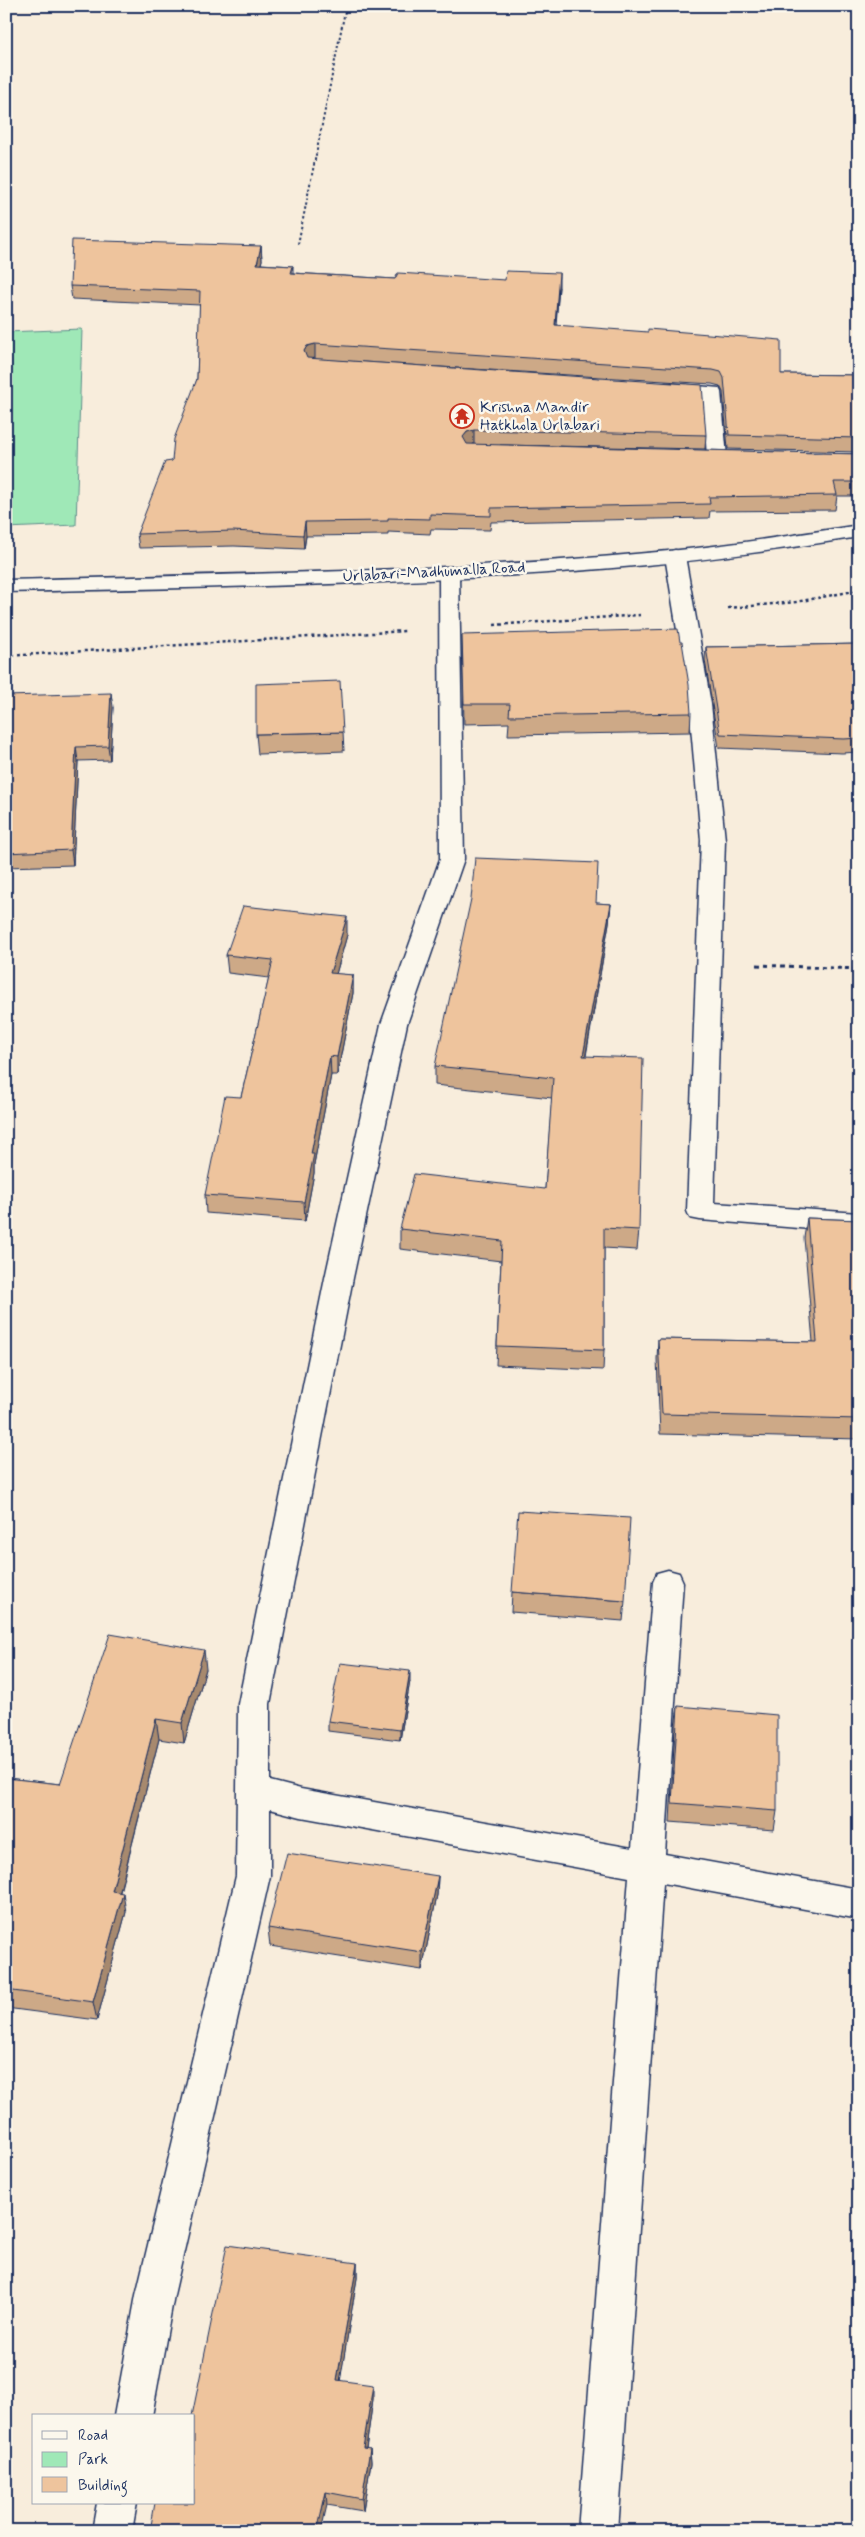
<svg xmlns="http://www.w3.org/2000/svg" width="865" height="2537" font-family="Mynerve,sans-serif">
<rect width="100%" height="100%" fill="#f8eddc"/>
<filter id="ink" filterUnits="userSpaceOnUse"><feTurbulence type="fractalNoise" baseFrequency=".02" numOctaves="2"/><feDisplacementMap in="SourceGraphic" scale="10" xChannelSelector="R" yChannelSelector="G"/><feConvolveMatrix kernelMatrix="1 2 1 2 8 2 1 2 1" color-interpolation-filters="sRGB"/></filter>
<g filter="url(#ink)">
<!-- green -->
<path fill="#9fe8b7" stroke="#5d8c8a" d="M82,329L76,525L6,528V332Z"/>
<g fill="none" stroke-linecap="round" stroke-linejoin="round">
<defs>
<path id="service" d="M666,383L719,388L721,392L727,457L724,461H710L707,457L703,397L659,393L657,389L659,385Z"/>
<path id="minor" d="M675,550L682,552L685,556L711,704L725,840L714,1203L859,1213V1233L700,1220L690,1218L687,1211L701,840L689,704L665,556L668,552Z
M449,568L456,570L459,574L464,859L407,1024L353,1278L270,1704V1781L301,1789L632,1848L653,1582L657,1573L668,1570L679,1573L683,1582L665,1854L859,1889V1919L663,1883L618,2531H578L629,1877L301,1817L270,1809V1876L174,2295L152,2416H114L136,2295L236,1876L238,1704L325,1278L381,1024L440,859L439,574L442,570Z
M97,2503H137L132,2531H92Z"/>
<path id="secondary" d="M859,525V537C788,548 717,559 646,565C433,585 220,587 6,592V580C220,574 433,573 646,553C717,547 788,536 859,525Z"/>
</defs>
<!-- service casing -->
<use href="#service" stroke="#1b2f5e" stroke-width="3"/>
<!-- minor casing -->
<use href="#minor" stroke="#1b2f5e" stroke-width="3"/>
<!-- secondary casing -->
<use href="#secondary" stroke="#1b2f5e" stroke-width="3"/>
<!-- path-far2 -->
<path stroke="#1b2f5e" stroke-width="2" stroke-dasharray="2.5 2.5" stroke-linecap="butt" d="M298,244L346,6"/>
<!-- path-far1 -->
<path stroke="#1b2f5e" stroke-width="2.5" stroke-dasharray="3 3" stroke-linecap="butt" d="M728,608L796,602L859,590
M494,625L640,615
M6,656L405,631"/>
<!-- path -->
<path stroke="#1b2f5e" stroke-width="3" stroke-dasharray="4 4" stroke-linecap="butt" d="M757,965L859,969"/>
<!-- service -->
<use href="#service" fill="#fbf7ec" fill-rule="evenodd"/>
<!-- minor -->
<use href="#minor" fill="#fbf7ec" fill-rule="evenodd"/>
<!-- secondary -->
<use href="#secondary" fill="#fbf7ec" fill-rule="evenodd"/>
</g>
<!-- wall -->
<path fill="#cda987" stroke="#1b2f5e" d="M261,246L262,260L261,264L293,266V273L395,279L559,287L556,325L781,374L859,375V452L728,449L723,392L720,386L712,384L314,359L706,435L705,449L500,445L859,454V496H837L835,510L710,511L709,518L491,522L490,530L431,529L430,534L388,532V535L306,536L304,549L234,546L139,548L137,534L172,461L197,379L200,305L72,299L70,286Z
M462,635L691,713L690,732L508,735L509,723L464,724Z
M859,644V752L842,753L719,748L705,660L706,647Z
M6,696L113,707L110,760L78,761L73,865L6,867Z
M343,732L344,751L258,754L256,734Z
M596,903L611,904L609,923L586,1056L639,1230L637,1250L604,1248V1350L603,1370L496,1365L501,1261L400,1249V1229L545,1189L552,1098L435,1085V1066Z
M347,935L336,974L353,975V993L337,1075H331L314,1164V1173L305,1221L206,1213L205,1195L241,1097L269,978L228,973L226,955Z
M807,1218L859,1220V1439L660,1434L657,1359L658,1339L813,1342L804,1238Z
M512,1592L625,1601L623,1621L511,1612Z
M206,1669L184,1743L159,1739L120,1892L126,1912L97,2020L6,2008V1778L60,1784Z
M410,1681L400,1740L328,1731V1721Z
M678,1706L777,1811L774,1830L670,1822L675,1726Z
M438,1876L437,1895L422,1970L270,1946L268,1928Z
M357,2263V2278L340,2380L373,2399L366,2449H370L371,2462L363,2511L327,2505L194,2503Z"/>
<!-- shaded-wall -->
<path fill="#a7896e" stroke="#1b2f5e" d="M261,246L262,260L257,278V264Z
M559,273V287L554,339L555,325Z
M315,344V358L307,360L304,351L307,346Z
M474,430V444L466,446L463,437L467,432Z
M305,522L306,536L304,549L303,535Z
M111,693L113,707L110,760L108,746Z
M76,747L78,761L73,865L71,850Z
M611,904L609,923L582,1076L583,1056Z
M347,917V935L331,992L330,973Z
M353,975V993L337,1075V1057Z
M330,1056L331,1075L314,1164V1173L305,1221L304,1202L311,1154Z
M204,1650L206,1669L184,1743L182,1723Z
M410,1671V1681L400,1740V1730Z
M156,1719L159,1739L115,1910L112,1891Z
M438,1876L437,1895L422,1970V1952Z
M123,1893L126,1912L97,2020L93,2002Z
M357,2263V2278L338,2394L337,2380Z
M373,2385V2399L364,2462L363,2448Z
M370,2449L371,2462L363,2511L362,2499Z
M326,2492L327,2505L321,2531H317Z"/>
<!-- building -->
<path fill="#eec49d" stroke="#1b2f5e" d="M72,240L261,246L257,264L293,266L291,273L395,279L398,273L505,280L506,271L559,273L555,325L648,332V329L781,340V374L859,375V438L729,435L724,378L721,372L713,370L315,344L307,346L304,351L307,358L702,385L706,435L474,430L467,432L463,437L467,444L859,454V482H834L837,495L709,497L710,504L491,508V516L430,514V519L388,518V521L305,522L303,535L233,531L137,534L165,462L172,461L174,439L197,379L200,291L70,286Z
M678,629L680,642H682L689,685L691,713L509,716L510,704H464L462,635Z
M859,644V738L844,739L720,734L706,647Z
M340,681L343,732L256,734V684Z
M111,693L108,746L76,747L71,850L6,853V696Z
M475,858L598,863L596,903L611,904L583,1056L643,1058L639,1230L604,1228V1350L497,1346L502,1241L400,1229L414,1174L545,1189L553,1078L435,1066L471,899Z
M243,906L347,917L330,973L353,975L337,1057L330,1056L311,1154H314L304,1202L205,1195L225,1096L241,1097L273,960L226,955Z
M807,1218L859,1220V1419L662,1414L658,1339L817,1342Z
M518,1511L630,1518L625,1601L512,1592Z
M110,1634L204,1650L182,1723L156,1719L112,1891L123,1893L93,2002L6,1990V1778L60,1784Z
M340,1663L410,1671L400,1730L328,1721Z
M678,1706L777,1715V1811L672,1803Z
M287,1853L438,1876L422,1952L268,1928Z
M227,2245L357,2263L337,2380L373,2385L363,2448L370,2449L362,2499L326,2492L317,2531H150L155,2503H194V2416H192Z"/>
</g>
<!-- icons -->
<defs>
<symbol id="temple-ring" viewBox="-11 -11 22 22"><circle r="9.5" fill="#fbf7ec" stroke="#c8321e" stroke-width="1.5"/><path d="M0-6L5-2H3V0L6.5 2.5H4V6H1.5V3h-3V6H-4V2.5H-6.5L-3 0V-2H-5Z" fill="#c8321e"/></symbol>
</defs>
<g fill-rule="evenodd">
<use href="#temple-ring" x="448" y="402" width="28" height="28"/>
</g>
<g text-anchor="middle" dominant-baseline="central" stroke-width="5" stroke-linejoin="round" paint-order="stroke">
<!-- far-poi labels -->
<g font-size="16" fill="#1b2f5e" stroke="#fbf7ec" text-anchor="start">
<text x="480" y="407">Krishna Mandir<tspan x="480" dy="18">Hatkhola Urlabari</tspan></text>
</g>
<!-- far-street labels -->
<g font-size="16" fill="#1b2f5e" stroke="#fbf7ec">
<text transform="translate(434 572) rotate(-3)">Urlabari-Madhumalla Road</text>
</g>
</g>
<!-- margin -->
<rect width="865" height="2537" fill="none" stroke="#fbf7ec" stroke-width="25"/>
<rect x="12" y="12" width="840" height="2512" fill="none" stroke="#1b2f5e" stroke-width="2" filter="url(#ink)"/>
<!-- legend -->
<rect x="32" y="2414" width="162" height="90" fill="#fbf7ec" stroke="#a1a7b3"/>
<rect x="42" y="2431" width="25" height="8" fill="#fbf7ec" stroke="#a1a7b3"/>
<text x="78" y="2440" font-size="15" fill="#1b2f5e">Road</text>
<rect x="42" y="2452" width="25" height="15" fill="#9fe8b7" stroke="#a1a7b3"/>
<text x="78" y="2464" font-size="15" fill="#1b2f5e">Park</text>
<rect x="42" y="2477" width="25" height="15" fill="#eec49d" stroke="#a1a7b3"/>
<text x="78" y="2490" font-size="15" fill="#1b2f5e">Building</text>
</svg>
